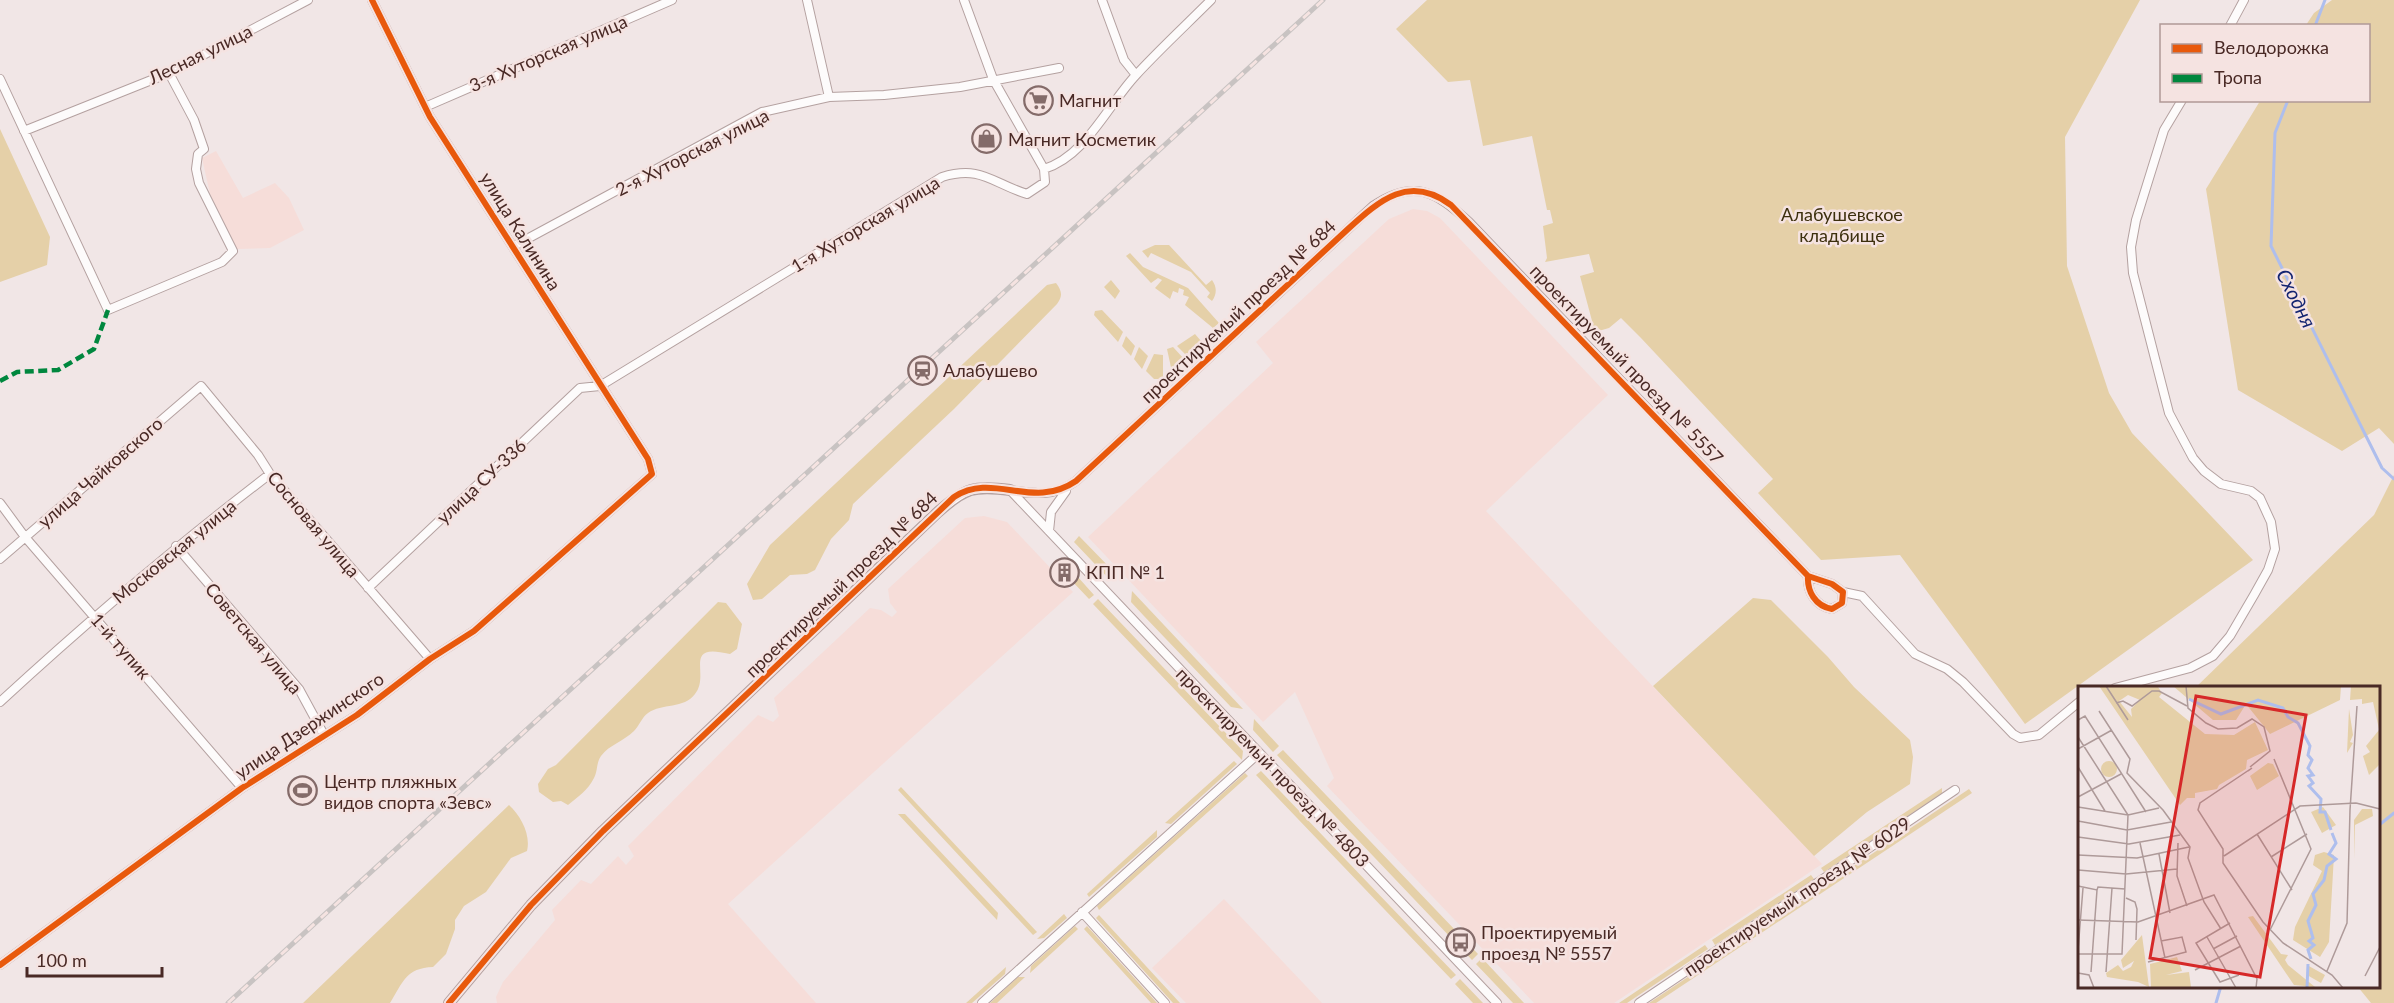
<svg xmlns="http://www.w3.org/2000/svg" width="2394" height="1003" font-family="Lato,sans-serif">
<rect width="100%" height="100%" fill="#f1e6e6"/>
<!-- built -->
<path fill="#f6ddd9" d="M216,151L243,198L275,183L289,198L304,230L270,248L237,249L210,194L202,158Z
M1413,209L1427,211L1440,218L1608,395L1486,511L1822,864L1614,1003H1534L1327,786L1334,778L1295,692L1263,722L1088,537L1273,363L1256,342L1389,219Z
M984,516L1007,522L1073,592L728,904L816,1003H497L496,997L503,982L555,920L552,910L581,880L591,884L618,856L626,865L634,856L628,846L758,715L773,722L779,716L774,698L870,608L881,610L892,617L897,612L890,603L888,589L965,518Z
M1224,899L1286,965L1322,1003H1186L1152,968Z"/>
<!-- green -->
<path fill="#e5d0a8" d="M1427,0H2140L2065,137L2067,266L2109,393L2132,433L2253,560L2025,724L1900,555L1821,560L1758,493L1773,479L1641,338L1621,318L1609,328L1595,332L1580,276L1594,272L1589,254L1545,262L1547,258L1543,226L1553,223L1550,210H1547L1532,136L1483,146L1470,80L1448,82L1396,29Z
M2332,0H2394V444L2379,428L2342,451L2238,390L2206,189L2260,101L2368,100V26L2306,25L2314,13Z
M0,129L50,237L47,265L0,282Z
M1155,245H1169L1206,285L1212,280C1217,287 1217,294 1212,301L1207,297L1210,293L1191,272L1151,253L1148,258L1142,251Z
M1130,253L1143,267L1188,288L1219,323L1213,328L1185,305L1189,297L1183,295L1184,290L1179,288L1178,293L1173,291L1170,299L1155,288L1162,280L1158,278L1151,283L1126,256Z
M1111,280L1120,291L1115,299L1104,287Z
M1056,283C1062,291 1063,296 1057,304L954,409L853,504L849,520L831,539L815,570L807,574L790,575L762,599L753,600L747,584L770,545L1047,285Z
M1102,310L1123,332L1118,342L1094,315L1095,311Z
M1195,334L1201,341L1186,355L1177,346Z
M1126,336L1135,346L1131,356L1122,346Z
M1139,347L1148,356L1142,369L1134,359Z
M1173,347L1185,360L1172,372L1167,349Z
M1154,354L1163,355V379H1154L1146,371Z
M2394,475V1003H2371L2358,987L2378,986V688H2195L2374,515Z
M1079,536L1116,574L1110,580L1074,542Z
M1077,576L1094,595L1089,599L1072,581Z
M1132,591L1243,709L1231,707L1144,616L1131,602Z
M1753,598L1771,600L1828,657L1854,687L1910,740L1913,757L1910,784L1867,812L1814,856L1653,686Z
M1098,599L1243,751L1242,760L1093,604Z
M718,602L726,603L742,624L737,649L730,654C681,642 711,674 695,694C684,709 662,703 648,713C642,717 639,726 634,731C624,741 609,745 601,756C596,763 598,771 594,778C588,790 578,797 568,805L561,801L553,802L539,792L538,784L548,769L556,765Z
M1254,719L1279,746L1273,752L1253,730Z
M1283,750L1478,954L1472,960L1277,755Z
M1234,761L1237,764L1171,824L1165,823Z
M1261,771L1456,975L1451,979L1256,775Z
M1245,773L1248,776L1099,910L1097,906Z
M901,787L1037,932L1033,935L898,790Z
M1942,788V793L1824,872L1821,868Z
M1969,789L1972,793L1656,1003H1649Z
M509,805C521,816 531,835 527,851L511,858L486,892L464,906L455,920V929L446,954L433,967C406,968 403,982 390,1003H303Z
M898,814H905L998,913L997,920Z
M1157,830V837L1089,897L1087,894Z
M1811,875L1814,879L1715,945L1712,940Z
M1064,914L1067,918L1044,938L1037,939Z
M1099,915L1180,1003H1173L1096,918Z
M1075,926L1078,929L1030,973L1031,966Z
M1087,926L1157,1003H1151L1084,929Z
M1705,945L1708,949L1627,1003H1619Z
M1482,958L1524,1003H1513L1476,964Z
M1006,967L1005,974L972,1003H966Z
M1018,977H1025L997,1003H990Z
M1460,979L1483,1003H1473L1455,984Z"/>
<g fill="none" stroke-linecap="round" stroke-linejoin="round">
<!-- stream -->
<path stroke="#aebeed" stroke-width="3" d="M2315,26L2325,0
M2288,100L2275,133L2271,246L2382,468L2394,479
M2378,826L2394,813
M2216,1003L2221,986"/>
<defs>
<path id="minor" d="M807,0L829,97
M1102,0L1124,60L1136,75
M2230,26L2244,0
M0,79L108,310L222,262L233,251L199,183L196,169L198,154L204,149L194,120L169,73
M425,107L672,0
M24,131L169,73L308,0
M1044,169C1086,156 1107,106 1136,75C1160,49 1186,25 1211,0
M514,246L762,112L829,97L884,95L960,87L1059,68
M1010,490C1035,494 1054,497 1076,481L1373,206C1414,178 1436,192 1469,222L1808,576L1832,584L1843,592L1842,603L1832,609C1815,606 1807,591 1808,576
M1010,490L1497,1003
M0,503L25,537L242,788
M1049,531L1051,512L1066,491
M176,546L299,689L324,735
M0,559L201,386L258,455L270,474L430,659
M368,588L580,388L600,386L942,177C981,165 992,183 1027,194L1045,182L1044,169L993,79L964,0
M1843,592L1862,596L1915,654L1947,669L1963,682L2013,734L2020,738L2039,735L2079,702
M2115,688L2190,668L2213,656L2230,636L2254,595L2268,570L2275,549L2271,522L2260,498L2251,491L2221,484L2204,471L2193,458L2169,413L2133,273L2131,247L2136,220L2164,130L2182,100
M0,702C87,622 176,546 270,474
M1082,912L1165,1003
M0,965L242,788L357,715L430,659L474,631L652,474L648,459L430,117L372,0
M982,1003L1259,753
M1639,1003L1955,790"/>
<path id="tertiary" d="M449,1003L531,905L603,831L938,512C965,488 974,485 1010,490"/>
</defs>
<!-- minor casing -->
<use href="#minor" stroke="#b4a1a0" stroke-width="10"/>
<!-- tertiary casing -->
<use href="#tertiary" stroke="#b4a1a0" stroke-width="12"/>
<!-- minor -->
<use href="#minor" stroke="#fdfbfb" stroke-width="8"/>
<!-- tertiary -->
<use href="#tertiary" stroke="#fdfbfb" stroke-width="9"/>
<defs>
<path id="rail" d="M228,1003L1323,0"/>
</defs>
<!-- rail casing -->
<use href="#rail" stroke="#c8c3c2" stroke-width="5"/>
<!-- rail -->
<use href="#rail" stroke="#f5e3e1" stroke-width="3" stroke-dasharray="9" stroke-linecap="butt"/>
<!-- quiet -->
<path stroke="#00873e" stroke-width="4.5" stroke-dasharray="9 4.5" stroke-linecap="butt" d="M0,381L17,372L58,370L94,349L108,310"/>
<defs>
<path id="cycleway" d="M0,965L242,788L357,715L430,659L474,631L652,474L648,459L430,117L372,0
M449,1003L531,905L603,831L954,497C994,471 1032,511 1076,481L1348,229C1380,200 1409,174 1451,205L1808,576L1832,584L1843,592L1842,603L1832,609C1815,606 1807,591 1808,576"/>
</defs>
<!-- cycleway casing -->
<use href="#cycleway" stroke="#f5e3e1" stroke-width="10"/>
<!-- cycleway -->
<use href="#cycleway" stroke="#e8590c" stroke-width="6"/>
</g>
<!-- icons -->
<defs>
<symbol id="supermarket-ring" viewBox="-11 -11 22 22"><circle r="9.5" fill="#f5e3e1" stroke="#846b69" stroke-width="1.5"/><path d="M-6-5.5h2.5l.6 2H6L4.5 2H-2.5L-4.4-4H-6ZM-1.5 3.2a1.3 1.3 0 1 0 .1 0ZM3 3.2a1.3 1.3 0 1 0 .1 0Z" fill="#846b69"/></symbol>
<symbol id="shop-ring" viewBox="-11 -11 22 22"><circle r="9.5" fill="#f5e3e1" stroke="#846b69" stroke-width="1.5"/><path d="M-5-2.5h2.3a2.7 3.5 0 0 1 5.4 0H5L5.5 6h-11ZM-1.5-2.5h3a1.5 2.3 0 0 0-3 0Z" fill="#846b69"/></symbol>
<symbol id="station-ring" viewBox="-11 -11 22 22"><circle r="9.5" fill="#f5e3e1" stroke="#846b69" stroke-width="1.5"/><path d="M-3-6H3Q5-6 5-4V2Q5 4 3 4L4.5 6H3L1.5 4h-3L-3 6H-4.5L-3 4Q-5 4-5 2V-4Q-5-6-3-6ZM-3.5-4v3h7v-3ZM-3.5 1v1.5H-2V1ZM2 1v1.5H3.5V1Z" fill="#846b69"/></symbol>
<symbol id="building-ring" viewBox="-11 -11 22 22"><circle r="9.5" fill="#f5e3e1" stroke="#846b69" stroke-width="1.5"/><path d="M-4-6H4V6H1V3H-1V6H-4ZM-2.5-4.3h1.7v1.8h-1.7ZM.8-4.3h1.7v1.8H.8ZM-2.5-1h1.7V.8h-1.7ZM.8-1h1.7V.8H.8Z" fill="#846b69"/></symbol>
<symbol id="stadium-ring" viewBox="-11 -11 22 22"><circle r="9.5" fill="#f5e3e1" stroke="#846b69" stroke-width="1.5"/><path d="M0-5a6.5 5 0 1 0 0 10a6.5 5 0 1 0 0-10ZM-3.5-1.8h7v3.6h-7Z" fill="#846b69"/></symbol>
<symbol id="bus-ring" viewBox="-11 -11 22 22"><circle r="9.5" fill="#f5e3e1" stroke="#846b69" stroke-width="1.5"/><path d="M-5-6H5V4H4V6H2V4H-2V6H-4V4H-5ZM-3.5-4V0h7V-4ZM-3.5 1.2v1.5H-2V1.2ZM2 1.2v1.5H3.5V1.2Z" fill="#846b69"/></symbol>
</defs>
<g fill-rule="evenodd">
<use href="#supermarket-ring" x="1022" y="84" width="33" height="33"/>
<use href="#shop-ring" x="970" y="122" width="33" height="33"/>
<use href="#station-ring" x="906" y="354" width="33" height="33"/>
<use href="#building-ring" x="1048" y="556" width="33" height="33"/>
<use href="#stadium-ring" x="286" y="774" width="33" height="33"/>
<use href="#bus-ring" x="1444" y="926" width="33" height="33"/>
</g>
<g text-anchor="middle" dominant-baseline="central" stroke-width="5" stroke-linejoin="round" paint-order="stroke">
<!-- street labels -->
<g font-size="18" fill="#492925" stroke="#f5e3e1">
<text transform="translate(548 53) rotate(-23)">3-я Хуторская улица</text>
<text transform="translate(200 54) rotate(-26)">Лесная улица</text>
<text transform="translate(692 152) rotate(-27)">2-я Хуторская улица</text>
<text transform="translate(865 224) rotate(-31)">1-я Хуторская улица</text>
<text transform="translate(521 231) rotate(58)">улица Калинина</text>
<text transform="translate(1238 311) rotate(-43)">проектируемый проезд № 684</text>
<text transform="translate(1627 364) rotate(46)">проектируемый проезд № 5557</text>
<text transform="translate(100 472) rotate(-41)">улица Чайковского</text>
<text transform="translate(481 481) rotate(-43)">улица СУ-336</text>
<text transform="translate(314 524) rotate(50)">Сосновая улица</text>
<text transform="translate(174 551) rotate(-39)">Московская улица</text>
<text transform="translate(841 584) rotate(-44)">проектируемый проезд № 684</text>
<text transform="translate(254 638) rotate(50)">Советская улица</text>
<text transform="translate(121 646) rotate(49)">1-й тупик</text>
<text transform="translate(309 725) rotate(-34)">улица Дзержинского</text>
<text transform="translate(1273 767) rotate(46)">проектируемый проезд № 4803</text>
<text transform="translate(1797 896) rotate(-34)">проектируемый проезд № 6029</text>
</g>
<!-- poi labels -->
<g font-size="18" fill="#492925" stroke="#f5e3e1" text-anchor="start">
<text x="1059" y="100">Магнит</text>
<text x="1008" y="139">Магнит Косметик</text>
<text x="943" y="370">Алабушево</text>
<text x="1086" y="572">КПП № 1</text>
<text x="324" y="781">Центр пляжных<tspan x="324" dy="21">видов спорта «Зевс»</tspan></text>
<text x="1481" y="932">Проектируемый<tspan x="1481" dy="21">проезд № 5557</tspan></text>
</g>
<!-- park labels -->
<g font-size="18" fill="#3c2f0d" stroke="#f5e3e1">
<text x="1842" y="214">Алабушевское<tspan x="1842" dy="21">кладбище</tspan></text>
</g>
<!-- water labels -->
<g font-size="20" font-style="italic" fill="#142571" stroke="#f5e3e1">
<text transform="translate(2297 298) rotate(63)">Сходня</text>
</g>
</g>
<!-- overview -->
<g transform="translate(2078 686)">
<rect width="302" height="302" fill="#f1e6e6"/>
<path d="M21,0H85L80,1L84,7L81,11L127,48L156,49L177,36L190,64L169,74L168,83L141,99L139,103L117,107V112H109L102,119ZM50,9L62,14L53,23L54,31L41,15ZM95,0H263L262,14L192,48L168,18L158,34H135ZM273,0H301V43L295,16L284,18V13L272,14ZM271,23L275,49L272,56L275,57L269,67ZM301,44V79L291,89L285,70L292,66L288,60ZM23 83a8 8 0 1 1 16 0a8 8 0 1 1-16 0ZM190,77L195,78L201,90L179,104L172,90ZM245,121L258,139L244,147L233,126ZM284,123H294L295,130L277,139L276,173V134ZM246,166L256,169L251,256L242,271L215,254L217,241L244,185L235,179L237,169ZM175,230L203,268L210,269L207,274L210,279L237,301L216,299L170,231ZM64,249L71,301L60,296L29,291L28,287L40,279L45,285L53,281L56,275L45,282L43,274ZM99,271L104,285L88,289L111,286L113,301H73L72,278ZM229,279L247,289L243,297L229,289Z" fill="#e5d0a8" fill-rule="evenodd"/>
<path fill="none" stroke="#aebeed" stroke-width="3" d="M111,13L143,28L180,14L205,22L210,31L220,37L232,60L230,69L234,74L230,82L235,89L230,90L235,97L231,100L243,113L242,126H247L253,144M233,273L230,264L236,259L231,255L235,252L230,235L238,219L235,208L246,194L249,180L258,173L251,168L258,157L254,147M229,302L230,278"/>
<path fill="none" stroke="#ae9a99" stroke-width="1.5" d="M28,0L50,34M108,0L110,22L128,37L140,43L159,42L174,33L186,41L192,65L172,81M38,17L45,15L54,20L74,5H81L109,20M21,25L52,73L49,87L85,124L112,161L110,172L126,216L143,243M0,34L7,30L68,126M0,51L50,129L44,268H0M0,63L34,44M0,81L27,125M170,85L174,82L122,117L120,124L145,163V177L185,236L205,257L254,289L265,302M0,111L43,88M278,117L302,123M0,121L50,129L81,122M272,124L279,20M0,135L49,144L93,136M179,148L214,204M0,151L51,158L102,149M62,157L87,272M100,157L99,190L109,220M81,168L92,227M0,169L59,172L111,161M146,170L222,120L278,117M193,171L229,148M0,184L48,188L99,183M0,200L19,204L20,201L47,203M48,212L57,216L59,223L58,254M0,234L60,236L136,209L179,293L178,302M152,237L118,257L142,296L161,289M192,244L233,163L196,73M129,251L158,302M135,263L159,250M0,264L5,202M70,276L108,266L104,251L83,255M117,284L163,260M249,285L269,237L272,124M13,286L19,204M28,286L34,202M0,287L11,289L16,302M287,290L302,261"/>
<path fill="#d62828" fill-opacity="0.15" stroke="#d62828" stroke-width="3" d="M118,10L228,29L182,291L72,272Z"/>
<rect width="302" height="302" fill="none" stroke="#492925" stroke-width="3"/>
</g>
<!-- legend -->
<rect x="2160" y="24" width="210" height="78" fill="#f5e3e1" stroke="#b09996" stroke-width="1.5"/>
<rect x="2172" y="44" width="30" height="9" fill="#e8590c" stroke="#b09996" stroke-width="1.5"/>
<text x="2214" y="54" font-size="18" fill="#492925">Велодорожка</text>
<rect x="2172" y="74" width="30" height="9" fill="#00873e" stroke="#b09996" stroke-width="1.5"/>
<text x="2214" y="84" font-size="18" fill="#492925">Тропа</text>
<!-- scale -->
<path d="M27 967v9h135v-9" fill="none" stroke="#492925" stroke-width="3"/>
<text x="36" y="967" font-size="18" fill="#492925" stroke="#f5e3e1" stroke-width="4.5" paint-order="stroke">100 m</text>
</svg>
